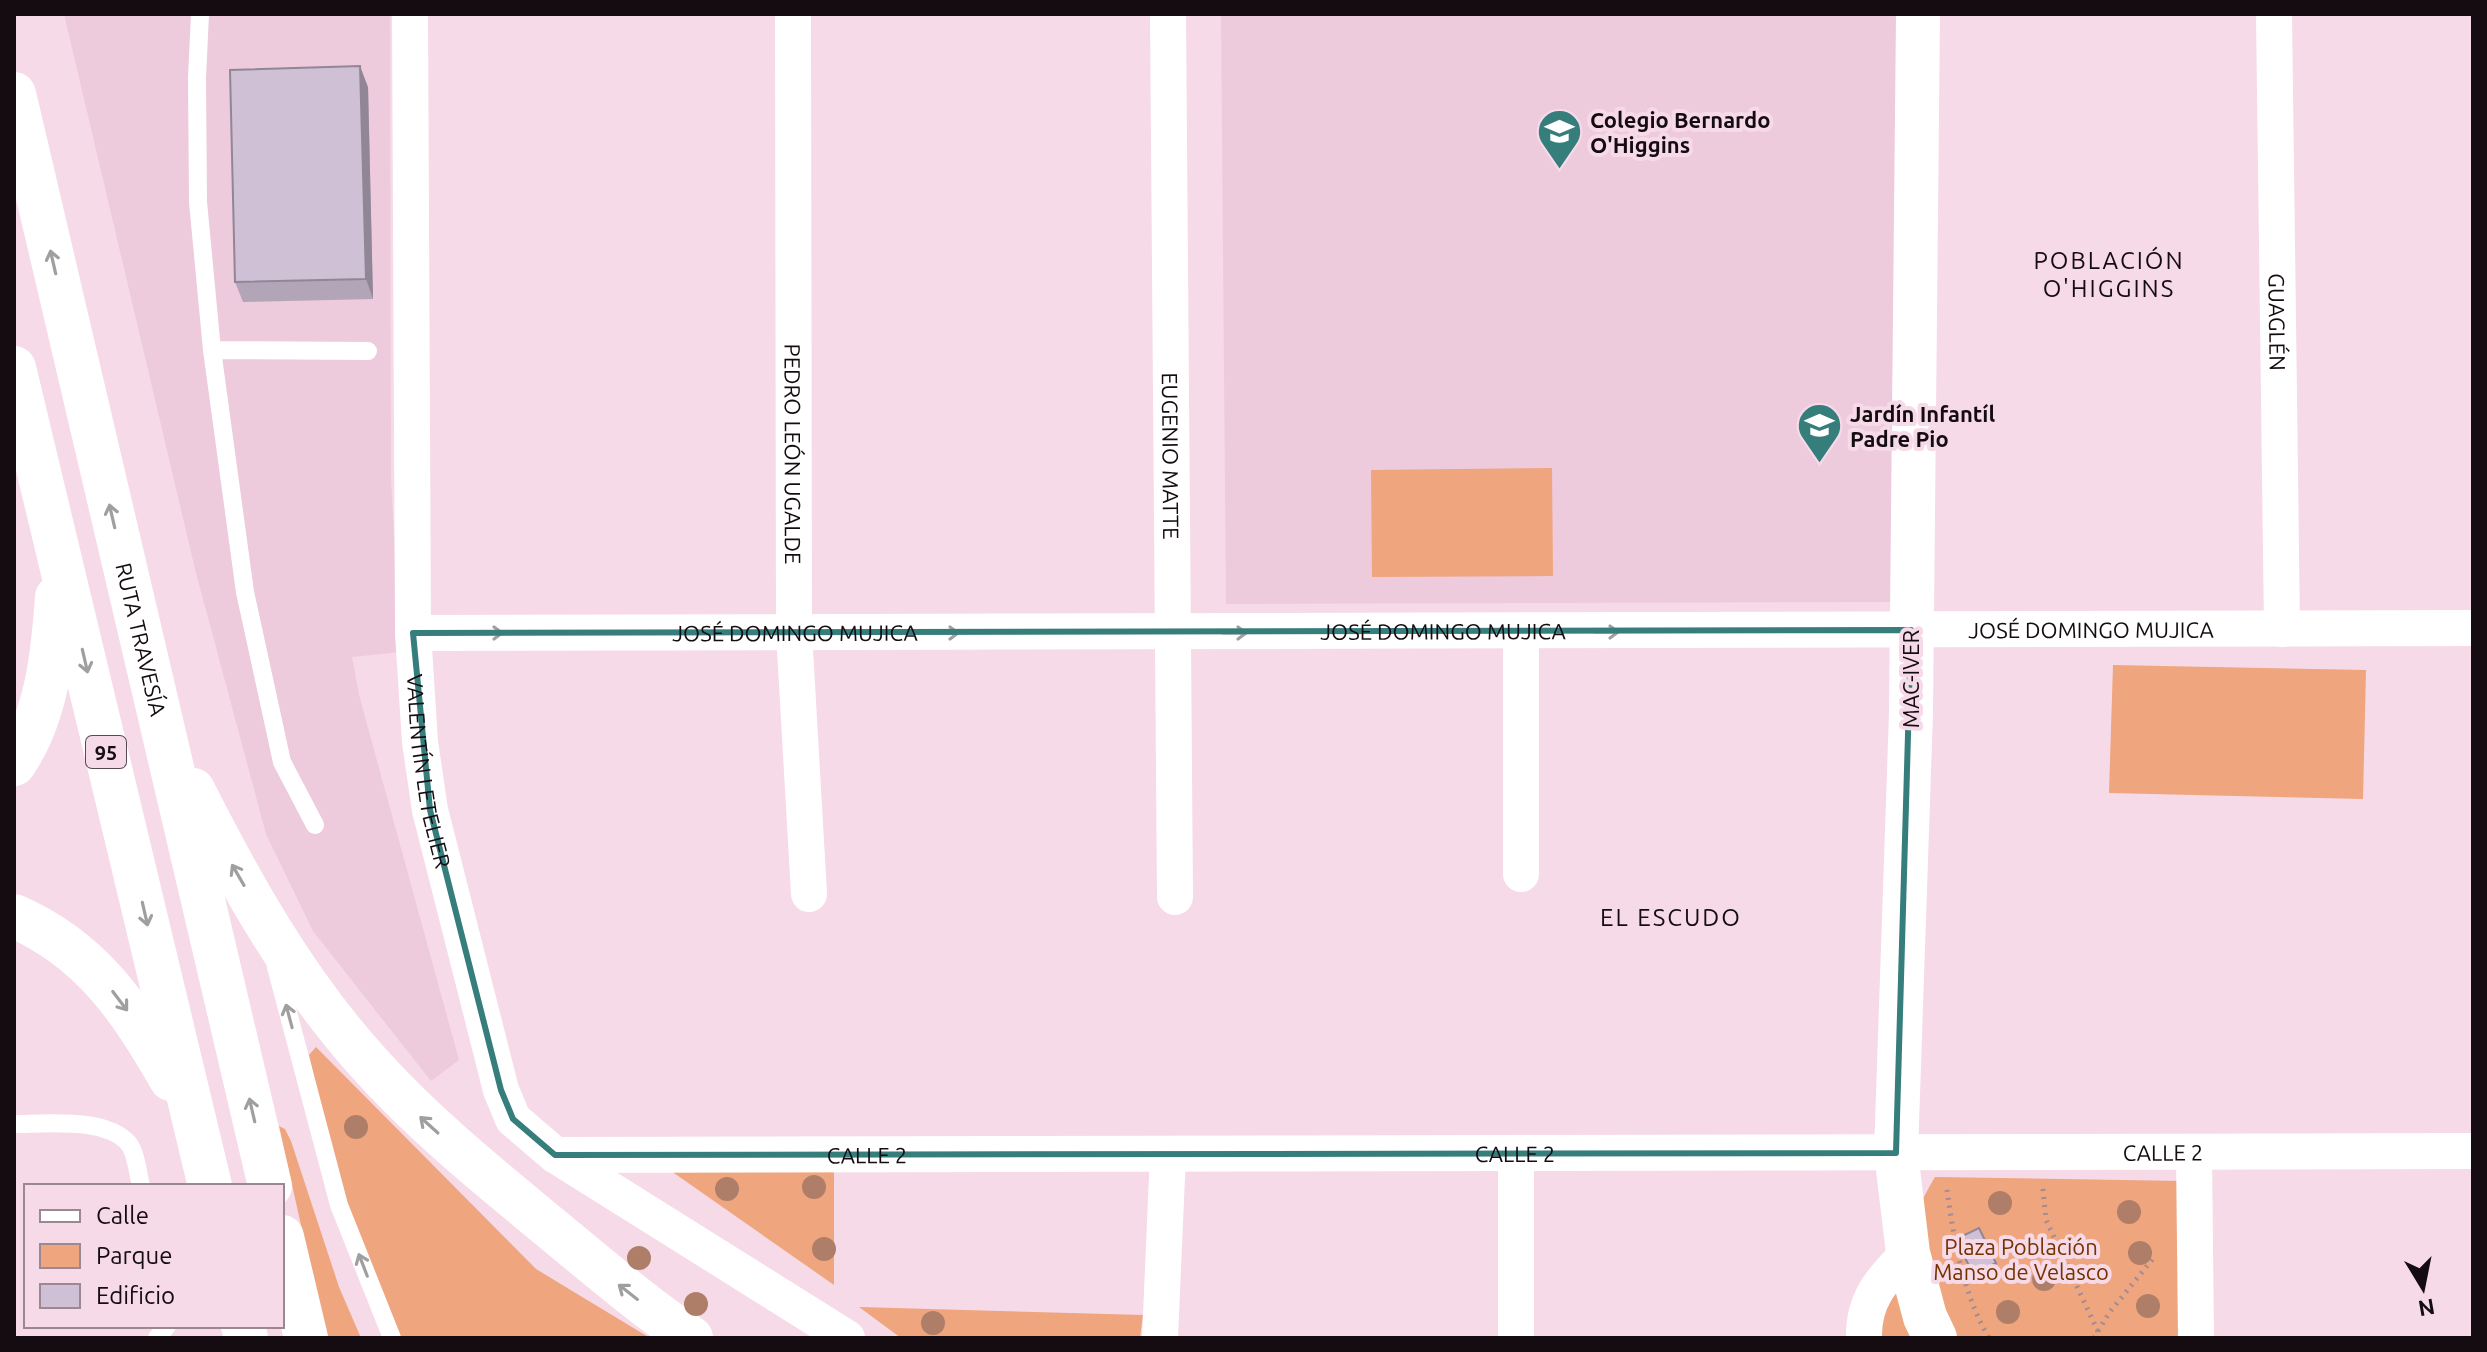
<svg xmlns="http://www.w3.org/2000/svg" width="2487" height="1352" font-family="Ubuntu,sans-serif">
<rect width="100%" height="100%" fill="#f6dae8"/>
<!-- built -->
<path fill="#edcadc" d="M64,14H390L391,479L400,652L352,657L359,695L459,1060L431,1081L313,931L266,834L195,569Z
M1221,14H1896L1895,602L1226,604Z"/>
<!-- green -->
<path fill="#efa57e" d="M1552,468L1553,576L1372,577L1371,470Z
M2113,665L2366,670L2363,799L2109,793Z
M316,1047L536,1269L650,1338H399L343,1198L309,1055Z
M279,1126L285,1129L291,1141L339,1287L361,1338H326Z
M671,1171H834V1285Z
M1935,1177L2183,1181L2184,1338H1875C1880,1293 1911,1217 1935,1177Z
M859,1307L1143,1315L1140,1338H901Z"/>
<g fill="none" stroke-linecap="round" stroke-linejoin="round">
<!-- path -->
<path stroke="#a18c96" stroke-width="5" stroke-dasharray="2 6" stroke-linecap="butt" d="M2043,1189L2046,1220L2101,1338
M1947,1190C1954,1240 1963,1294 1989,1338
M2094,1338L2109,1313L2156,1255"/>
<!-- service -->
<path stroke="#fff" stroke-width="18" d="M200,14L197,78L198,202L212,350L245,592L282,762L315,825
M212,350L368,351
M276,967L339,1205L392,1338
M14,1124C46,1124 107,1117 129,1144C136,1153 138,1174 141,1186
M157,1338L167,1326"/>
<!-- minor -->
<g stroke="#fff" stroke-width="36">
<path id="s1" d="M410,14L413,633L420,742L430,810L501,1090L513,1119L555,1155L847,1338"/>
<path id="s2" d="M793,14L794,632L809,894"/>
<path id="s3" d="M1168,14L1175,897"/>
<path id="s4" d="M2274,14L2282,629"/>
<path id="s5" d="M413,633L2473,628"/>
<path d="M1521,874V632"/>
<path d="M2194,1152L2196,1338"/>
<path id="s6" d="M555,1155L2473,1151"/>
<path d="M1160,1338L1168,1154"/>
<path d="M1516,1338V1153"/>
<path d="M1864,1338C1863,1299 1882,1280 1908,1253"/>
</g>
<!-- tertiary -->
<path stroke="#fff" stroke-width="44" d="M1918,14L1911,713L1896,1153L1908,1253L1925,1317L1935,1338"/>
<!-- trunk -->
<g stroke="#fff" stroke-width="44">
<path id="s7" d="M14,94L270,1186"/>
<path d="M14,368L210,1186"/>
<path d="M14,764C47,716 53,654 57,597"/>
<path d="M193,790C242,887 295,981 367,1061C423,1124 488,1176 552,1229C597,1266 642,1305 691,1338"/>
<path d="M14,916C92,950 130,1008 171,1079"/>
<path d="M282,1237L306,1338"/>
<path d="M243,1326L246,1338"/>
</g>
</g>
<!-- trees -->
<g fill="#af7e69">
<circle cx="356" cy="1127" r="12"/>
<circle cx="814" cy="1187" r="12"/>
<circle cx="727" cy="1189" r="12"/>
<circle cx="2000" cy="1203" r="12"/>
<circle cx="2129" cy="1212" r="12"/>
<circle cx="824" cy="1249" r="12"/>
<circle cx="2140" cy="1253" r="12"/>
<circle cx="639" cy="1258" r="12"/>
<circle cx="2044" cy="1279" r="12"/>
<circle cx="696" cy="1304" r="12"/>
<circle cx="2148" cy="1306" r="12"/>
<circle cx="2008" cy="1312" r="12"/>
<circle cx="933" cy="1323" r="12"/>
</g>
<!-- wall -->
<path fill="#b2a5b8" d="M368,87L373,299L243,302L235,282Z
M1958,1244L1996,1263L1998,1269L1975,1280Z"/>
<!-- shaded-wall -->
<path fill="#918696" d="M360,66L368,87L373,299L366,279Z"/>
<!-- building -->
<path fill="#cfc0d6" stroke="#918696" stroke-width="2" d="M360,66L366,279L235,282L230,70Z
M1979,1228L1996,1263L1973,1274L1956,1239Z"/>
<!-- one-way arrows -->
<defs><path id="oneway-shaft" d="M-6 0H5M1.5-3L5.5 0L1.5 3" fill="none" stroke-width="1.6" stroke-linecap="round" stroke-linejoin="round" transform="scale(2)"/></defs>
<g stroke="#a19ea0">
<use href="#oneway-shaft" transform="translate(53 262) rotate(-103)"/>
<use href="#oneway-shaft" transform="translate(112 516) rotate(-103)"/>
<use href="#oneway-shaft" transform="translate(1607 632)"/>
<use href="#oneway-shaft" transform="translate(491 633)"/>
<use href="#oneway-shaft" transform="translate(947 633)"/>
<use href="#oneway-shaft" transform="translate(1235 633)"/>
<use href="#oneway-shaft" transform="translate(85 661) rotate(77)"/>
<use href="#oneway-shaft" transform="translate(238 875) rotate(-120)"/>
<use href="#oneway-shaft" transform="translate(145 914) rotate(77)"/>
<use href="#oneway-shaft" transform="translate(120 1001) rotate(53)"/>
<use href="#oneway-shaft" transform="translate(289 1016) rotate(-105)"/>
<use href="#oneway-shaft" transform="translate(252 1110) rotate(-103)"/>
<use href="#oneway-shaft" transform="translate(429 1125) rotate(-138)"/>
<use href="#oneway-shaft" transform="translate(363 1265) rotate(-111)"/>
<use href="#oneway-shaft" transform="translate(628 1292) rotate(-142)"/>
</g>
<!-- marked area -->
<path fill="none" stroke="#357e7b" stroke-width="6" stroke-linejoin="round" d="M1911,630L1896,1153L555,1155L513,1119L501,1090L430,810L413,633Z"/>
<!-- icons -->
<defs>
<symbol id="school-pin" viewBox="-11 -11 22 30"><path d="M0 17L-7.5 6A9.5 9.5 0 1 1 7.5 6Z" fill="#357e7b" stroke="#f6dae8"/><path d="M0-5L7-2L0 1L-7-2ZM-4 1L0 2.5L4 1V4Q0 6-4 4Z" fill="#fff"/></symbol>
</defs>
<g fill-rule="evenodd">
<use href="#school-pin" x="1534" y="106" width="51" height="69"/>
<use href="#school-pin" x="1794" y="400" width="51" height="69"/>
</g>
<g text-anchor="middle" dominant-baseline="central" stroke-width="8" stroke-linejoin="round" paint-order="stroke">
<!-- shield labels -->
<rect fill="#f6dae8" stroke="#584a52" stroke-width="2" x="86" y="736" width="40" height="32" rx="6"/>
<g font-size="20" font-weight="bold" fill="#150c11">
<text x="106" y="752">95</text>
</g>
<!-- poi labels -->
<g font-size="22" font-weight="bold" fill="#150c11" stroke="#f6dae8" text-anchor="start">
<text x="1590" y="119">Colegio Bernardo<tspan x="1590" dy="25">O'Higgins</tspan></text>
<text x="1850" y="413">Jardín Infantíl<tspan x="1850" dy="25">Padre Pio</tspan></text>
</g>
<!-- street labels -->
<g font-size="22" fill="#150c11" stroke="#f6dae8">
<text stroke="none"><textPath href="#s4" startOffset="308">GUAGLÉN</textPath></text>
<text stroke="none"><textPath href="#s2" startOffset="440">PEDRO LEÓN UGALDE</textPath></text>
<text stroke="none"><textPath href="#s3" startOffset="442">EUGENIO MATTE</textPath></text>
<text stroke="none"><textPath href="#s5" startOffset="1678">JOSÉ DOMINGO MUJICA</textPath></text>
<text stroke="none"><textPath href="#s5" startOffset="1030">JOSÉ DOMINGO MUJICA</textPath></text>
<text stroke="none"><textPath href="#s5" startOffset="382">JOSÉ DOMINGO MUJICA</textPath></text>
<text stroke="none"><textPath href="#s7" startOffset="560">RUTA TRAVESÍA</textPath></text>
<text transform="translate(1910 679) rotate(-90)">MAC-IVER</text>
<text stroke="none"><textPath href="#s1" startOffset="758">VALENTÍN LETELIER</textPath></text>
<text stroke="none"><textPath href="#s6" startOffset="1608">CALLE 2</textPath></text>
<text stroke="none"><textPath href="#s6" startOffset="960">CALLE 2</textPath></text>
<text stroke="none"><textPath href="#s6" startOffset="312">CALLE 2</textPath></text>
</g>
<!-- park labels -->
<g font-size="22" fill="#753201" stroke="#f6dae8">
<text x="2021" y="1246">Plaza Población<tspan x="2021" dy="25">Manso de Velasco</tspan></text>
</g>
<!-- neighbourhood labels -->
<g font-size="24" letter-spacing="2" fill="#150c11" stroke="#f6dae8">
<text x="2109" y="260">POBLACIÓN<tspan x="2109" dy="28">O'HIGGINS</tspan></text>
<text x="1671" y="917">EL ESCUDO</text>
</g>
</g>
<!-- border -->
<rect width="2487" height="1352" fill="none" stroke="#150c11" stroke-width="32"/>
<!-- legend -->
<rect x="24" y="1184" width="260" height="144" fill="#f6dae8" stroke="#9c8892" stroke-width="2"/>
<rect x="40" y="1210" width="40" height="12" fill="#ffffff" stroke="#9c8892" stroke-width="2"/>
<text x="96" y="1224" font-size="24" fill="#150c11">Calle</text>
<rect x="40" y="1244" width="40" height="24" fill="#efa57e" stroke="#9c8892" stroke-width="2"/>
<text x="96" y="1264" font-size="24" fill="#150c11">Parque</text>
<rect x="40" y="1284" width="40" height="24" fill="#cfc0d6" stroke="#9c8892" stroke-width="2"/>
<text x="96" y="1304" font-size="24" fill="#150c11">Edificio</text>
<!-- north arrow -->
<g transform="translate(2423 1288) rotate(170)" stroke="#f6dae8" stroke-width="6" paint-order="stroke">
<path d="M0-6L14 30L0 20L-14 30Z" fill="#150c11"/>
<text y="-12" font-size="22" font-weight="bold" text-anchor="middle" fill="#150c11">N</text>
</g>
</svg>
